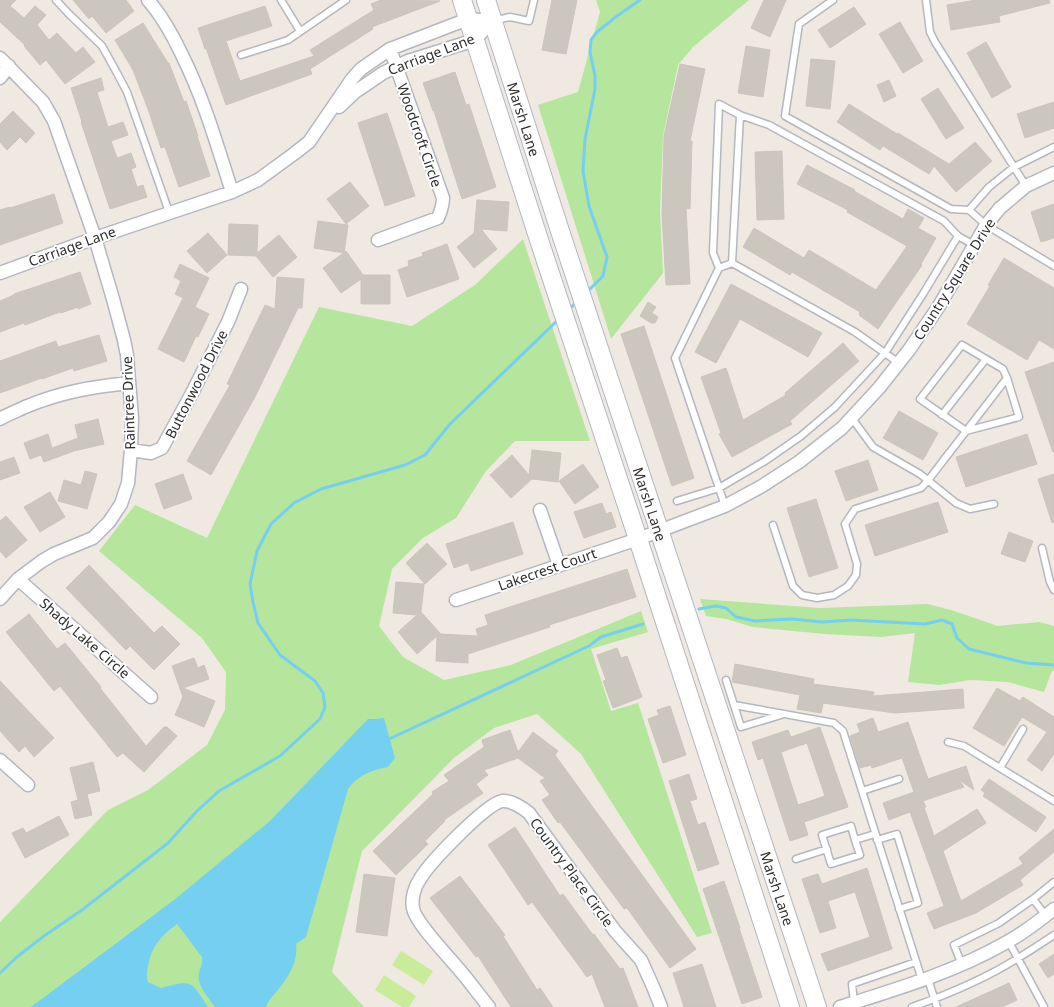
<svg xmlns="http://www.w3.org/2000/svg" width="1054" height="1007" font-family="'Noto Sans',sans-serif">
<rect width="100%" height="100%" fill="#efe9e1"/>
<!-- green -->
<path fill="#b6e59e" d="M596,0H749L693,47L678,65L663,136L660,211L663,273L611,339L538,105L578,92L600,12Z
M523,239L590,441H515L486,471L456,518L423,538L392,569L379,626L403,657L444,680L511,665L641,611L648,632L591,649L611,711L638,703L712,933L697,937L581,754L537,714L494,728L454,758L362,851L332,972L364,1007H0V922L108,810L148,790L207,745L225,710L226,672L202,638L99,551L135,505L207,538L319,307L412,326L475,285Z
M700,599L820,608L928,604L951,610L998,626L1040,622L1054,626V671H1052L1044,692L1008,682L970,680L939,685L908,682L915,633L881,637L825,634L753,627L726,619L706,616Z"/>
<!-- pitch -->
<path fill="#c9ec9a" d="M401,951L433,971L424,985L392,965Z
M384,975L416,996L409,1007H402L375,990Z"/>
<!-- water -->
<path fill="#75cff0" d="M384,718L395,758L388,767C372,770 358,775 348,789L306,937L296,944C299,967 282,985 268,1002L266,1007H215C209,998 196,985 199,973C200,967 203,964 202,957L177,924C162,935 151,947 148,966C147,972 146,977 148,982L161,988C193,979 191,981 208,1007H31L174,900L270,821L368,719H376Z"/>
<g fill="none" stroke-linecap="round" stroke-linejoin="round">
<!-- stream -->
<path stroke="#75cff0" stroke-width="3" d="M586,293L603,276L607,257L589,206L583,171L585,139L595,89V76L590,52L591,40L597,32L617,16L640,0
M568,310L578,301
M699,609L716,606L726,608L736,617L755,621L792,619L822,622L851,620L925,624L942,620L952,624L957,638L969,649L1026,663L1054,665
M387,740L589,646L601,637L643,624
M0,973L18,956L44,936L82,910L168,843L197,811L219,791L280,756L320,719L325,707L323,693L315,681L280,655L258,623L253,602L250,584L257,551L271,524L294,503L321,489L405,465L425,455L450,424L560,318"/>
</g>
<!-- building -->
<path fill="#cbc7bf" stroke="#cbc5ba" fill-rule="evenodd" d="M0,0H16L10,6L24,18L35,6L46,15L37,25L49,40L57,33L76,53L83,47L95,62L65,84L46,60L40,65L24,46L25,45L0,22Z
M73,0H126L134,11L106,33L92,16L89,19Z
M381,0L440,1L372,27L373,29L310,69L312,74L226,105L206,48L205,49L198,28L265,6L272,26L226,41L240,81L314,56L310,50L374,10L371,4Z
M552,0H577L566,54L542,50Z
M764,0H786L770,37L751,28Z
M976,0H1049L1050,3L999,16L1000,22L951,30L947,5Z
M854,7L866,24L830,48L818,30Z
M900,22L923,61L903,73L879,34Z
M143,23L168,63H169L184,102L186,101L198,136H197L210,176L179,187L165,147L161,148L148,109L133,70L115,40Z
M986,42L1011,87L992,98L967,53Z
M746,46L770,50L763,97L738,93Z
M811,59L835,61L830,109L806,106Z
M680,64L705,69L690,141H692L690,209L686,208L690,284L666,285L662,214L664,136Z
M455,72L466,105L469,104L496,187L462,199L434,111H433L423,83Z
M101,78L104,90L97,92L108,127L123,122L128,135L111,141L117,158L131,153L136,167L131,169L137,187L143,185L147,197L110,209L81,122H82L71,88Z
M889,80L896,96L884,102L877,85Z
M938,88L964,128L946,139L921,99Z
M1054,102V128L1025,138L1017,114Z
M849,104L897,134L898,133L949,164L975,142L992,161L956,192L934,166L929,174L883,146L880,150L837,122Z
M13,111L35,133L26,143L20,137L7,150L0,142V124Z
M387,113L415,196L385,206L358,123Z
M782,151L784,219L757,220L755,152Z
M807,165L855,190L854,191L903,219L908,209L924,218L918,228L936,238L921,264L922,265L878,329L859,315L860,312L792,272L790,275L743,247L754,228L804,258L809,250L876,290L907,246L847,212L848,210L797,184Z
M350,182L369,206L346,224L327,199Z
M54,194L63,223L0,245V210L10,207V208Z
M477,200L509,202L507,231L481,229L497,249L474,268L457,247L474,233Z
M1054,204V238L1041,242L1031,212Z
M318,221L348,225L344,253L314,248Z
M229,224L258,225L257,253L279,235L297,257L273,277L256,256L228,255Z
M208,233L227,255L207,273L187,251Z
M447,244L459,279L407,297L398,270L409,266L408,261L423,256L422,253Z
M346,251L363,275H390V304H361V279L341,293L323,268Z
M1004,258L1054,288V349L1039,340L1027,360L967,324L990,286L988,285Z
M180,264L209,278L195,307L209,314L198,337L196,336L184,362L158,349L183,298L175,294L181,281L174,277Z
M80,272L91,304L78,309V307L61,313L60,312L25,325L24,323L0,332V301L14,295V294Z
M277,277L304,279L302,308H298L255,397L211,475L187,461L230,385L227,384L265,305L275,309Z
M731,284L822,333L808,357L740,319L716,363L695,352Z
M648,302L656,307L652,313L658,317L655,323H651L640,316Z
M644,326L694,478L672,486L621,334Z
M99,335L107,361L74,371L73,368L42,379V378L0,393V361L56,341L58,347Z
M843,343L859,361L790,421L792,424L732,457L719,434L721,433L701,377L726,368L743,420L786,395L785,393Z
M1054,362V452H1053L1025,372Z
M899,411L938,433L923,460L883,438Z
M98,419L104,444L74,451L44,462L41,455L30,459L24,443L48,434L52,448L78,438L75,425Z
M1027,434L1037,464L966,487L956,457Z
M532,450L561,453L558,482L532,479L511,498L490,475L512,455L529,475Z
M14,457L20,473L0,480V462Z
M868,460L878,490L846,501L835,471Z
M583,464L599,487L575,504L559,481Z
M85,471L97,474L87,509L58,501L64,480L81,485Z
M183,474L192,499L164,509L155,484Z
M1054,474V522L1052,523L1038,479Z
M50,492L65,517L40,532L24,507Z
M816,499L838,568L809,577L787,508Z
M938,502L948,532L875,556L865,525Z
M602,503L606,514L611,512L616,527L584,538L574,512Z
M6,516L27,540L6,558L0,551V521Z
M513,522L523,554L471,571L468,563L454,568L446,544Z
M1009,532L1033,541L1025,562L1001,554Z
M427,543L447,564L425,584L406,563Z
M89,565L154,633L162,626L180,644L154,670L130,646L126,650L66,588Z
M627,569L636,597L549,625L550,627L468,654V663L436,661L437,636L417,654L398,632L417,615L393,613L396,582L424,584L421,612L440,633V634L478,636L476,629L488,625L485,615Z
M29,614L57,649L65,643L101,687L100,688L146,746L164,727H167L177,736L144,772L123,753L117,757L60,686L54,691L6,632Z
M617,648L621,658L627,656L642,697L613,708L603,681L606,680L597,655Z
M194,658L198,668L204,665L209,679L183,688L215,701L204,727L175,715L183,697L172,666Z
M735,664L814,679L813,684L874,692L873,696L963,689L964,708L895,713L823,703L821,713L797,709L800,695L732,682Z
M0,681L54,738L34,757L25,746L19,752L0,731Z
M997,688L1020,701L1023,697L1054,717V754L1042,771L1027,760L1047,732L1022,717L1004,746L973,728Z
M670,706L686,755L663,763L648,719L659,715L657,710Z
M873,718L878,732L908,722L928,779L966,766L974,790L959,780L964,787L923,801L926,807H924L934,836L977,809L986,823L943,851L961,901L1023,864L1019,858L1054,829V852L1020,880L1023,885L976,913L934,929L927,913L944,906L910,812L889,820L883,803L914,792L902,758L872,768L871,765L860,768L850,736L860,732L857,724Z
M820,727L848,807L804,822L808,835L790,841L763,758L758,760L752,742L788,730L791,737ZM807,743L825,796L798,805L781,752Z
M510,730L518,752L533,732L558,751L555,755L696,949L670,968L627,908L624,909L560,822L558,823L542,800L550,795L540,781L545,778L518,758L484,770L488,775L476,784L483,793L444,820L445,821L425,841L428,844L396,875L373,851L433,794L432,792L449,781L444,775L484,747L482,740Z
M93,762L100,791L87,794L92,815L75,819L71,802L78,800L70,768Z
M689,774L697,799L690,801L698,825L705,822L719,864L698,871L669,781Z
M989,779L1046,817L1036,832L983,796L985,793L981,790Z
M59,816L69,835L25,858L12,833L23,828L26,833Z
M515,827L560,896L563,894L593,935L594,934L620,969L623,968L638,1007H605L592,974L587,977L532,902L528,905L488,845Z
M867,868L892,949L828,971L821,954L870,937L855,892L828,901L836,928L820,933L802,879L818,874L822,884Z
M364,874L395,878L387,936L356,932Z
M460,876L505,935L503,936L537,990L540,988L553,1007H511L478,956L476,957L430,898Z
M724,881L740,928H739L762,997L742,1004L703,889Z
M1054,954V974L1048,978L1039,964Z
M702,964L716,1007H684L673,973Z
M1009,983L1017,1000L1002,1007H956Z"/>
<g fill="none" stroke-linecap="round" stroke-linejoin="round">
<defs>
<path id="lane" d="M56,0L68,13L102,46L117,73L127,92L169,212
M281,0L300,31
M833,0L799,24L785,116L951,209L969,210L986,225L1054,266
M926,0L930,32L935,42L1026,186
M493,21L510,17L529,21L534,0
M241,55L288,40L346,0
M969,210L989,187L1014,167L1054,147
M732,263L855,332L899,363
M719,268L713,253L719,104L740,115L769,125L944,221L958,236L974,245
M942,415L986,359
M851,417L873,447L920,474L956,503L970,509L994,504
M677,501L719,488L765,461L801,436L835,407L885,353L923,294L958,236
M725,506L675,358L719,268L732,263L740,115
M773,525L793,586L802,595L817,598L834,595L848,586L856,575L857,564L845,524L855,509L921,488C932,477 940,464 950,452C969,427 988,403 1007,378L1019,417L966,431L920,399L962,345L1003,369L1007,378
M1042,548L1050,582L1054,590
M726,680L741,727L781,715
M734,705L834,723L843,731L922,980
M948,742L964,746L1054,801
M1000,768L1023,729
M862,791L899,779
M855,840L851,826L822,835L831,864L860,855L855,840L875,834
M877,840L897,834L918,903L899,909
M796,859L827,849
M1033,899L1046,916
M1009,942L1044,1007
M962,965L954,945L999,923L1033,899L1054,882
M928,979L937,1007
M854,1003L852,984L916,962
M912,1007C949,994 985,979 1018,958C1030,951 1042,943 1054,935"/>
<path id="street" d="M148,0C163,17 173,36 182,55C204,99 217,145 232,192
M0,58L43,102L54,121L95,238L113,299L124,340L127,355L132,418L131,450L128,483L121,504L109,522L93,538L54,554L42,561L18,579L0,599
M0,78L9,66
M339,107L355,92L383,73L408,61L475,40L492,21
M378,240L438,218C441,211 443,205 443,198L390,49
M0,273L95,238L232,192L258,180L295,153L309,142L352,79L361,69L390,49L468,19L492,21
M0,419C8,414 17,411 25,407C61,392 91,387 129,383
M131,450L151,453L162,448L191,395L228,322L241,289
M540,510L559,565
M18,579L151,697
M456,600L638,539L725,506L762,486L799,462L842,428L879,388L909,350L939,306L986,225L1000,208L1026,186L1054,173
M0,760L28,785
M489,1007C480,996 472,985 463,974C452,960 415,923 413,908C411,898 415,886 420,879C430,862 485,805 502,801C511,800 523,808 529,813L615,931L641,960L654,989L661,1007
M840,1007C897,989 955,972 1007,942C1024,933 1039,921 1054,909"/>
<g id="secondary">
<path d="M462,0L540,243L638,539L790,1007"/>
<path id="s1" d="M486,0L560,231L817,1007"/>
</g>
</defs>
<!-- lane casing -->
<use href="#lane" stroke="#b4b7c1" stroke-width="9"/>
<!-- street casing -->
<use href="#street" stroke="#b4b7c1" stroke-width="15"/>
<!-- secondary casing -->
<use href="#secondary" stroke="#b4b7c1" stroke-width="20"/>
<!-- lane -->
<use href="#lane" stroke="#fff" stroke-width="6"/>
<!-- street -->
<use href="#street" stroke="#fff" stroke-width="12"/>
<!-- secondary -->
<use href="#secondary" stroke="#fff" stroke-width="18"/>
</g>
<g text-anchor="middle" dominant-baseline="central" stroke-width="4" stroke-linejoin="round" paint-order="stroke">
<!-- street labels -->
<g font-size="14" fill="#2e2e2e" stroke="#fff">
<text transform="translate(431 54) rotate(-21)">Carriage Lane</text>
<text stroke="none"><textPath href="#s1" startOffset="125">Marsh Lane</textPath></text>
<text transform="translate(420 135) rotate(71)">Woodcroft Circle</text>
<text transform="translate(72 246) rotate(-20)">Carriage Lane</text>
<text transform="translate(954 279) rotate(-58)">Country Square Drive</text>
<text transform="translate(196 384) rotate(-63)">Buttonwood Drive</text>
<text transform="translate(128 403) rotate(-92)">Raintree Drive</text>
<text stroke="none"><textPath href="#s1" startOffset="530">Marsh Lane</textPath></text>
<text transform="translate(547 569) rotate(-19)">Lakecrest Court</text>
<text transform="translate(85 638) rotate(41)">Shady Lake Circle</text>
<text transform="translate(572 872) rotate(54)">Country Place Circle</text>
<text stroke="none"><textPath href="#s1" startOffset="935">Marsh Lane</textPath></text>
</g>
</g>
</svg>
